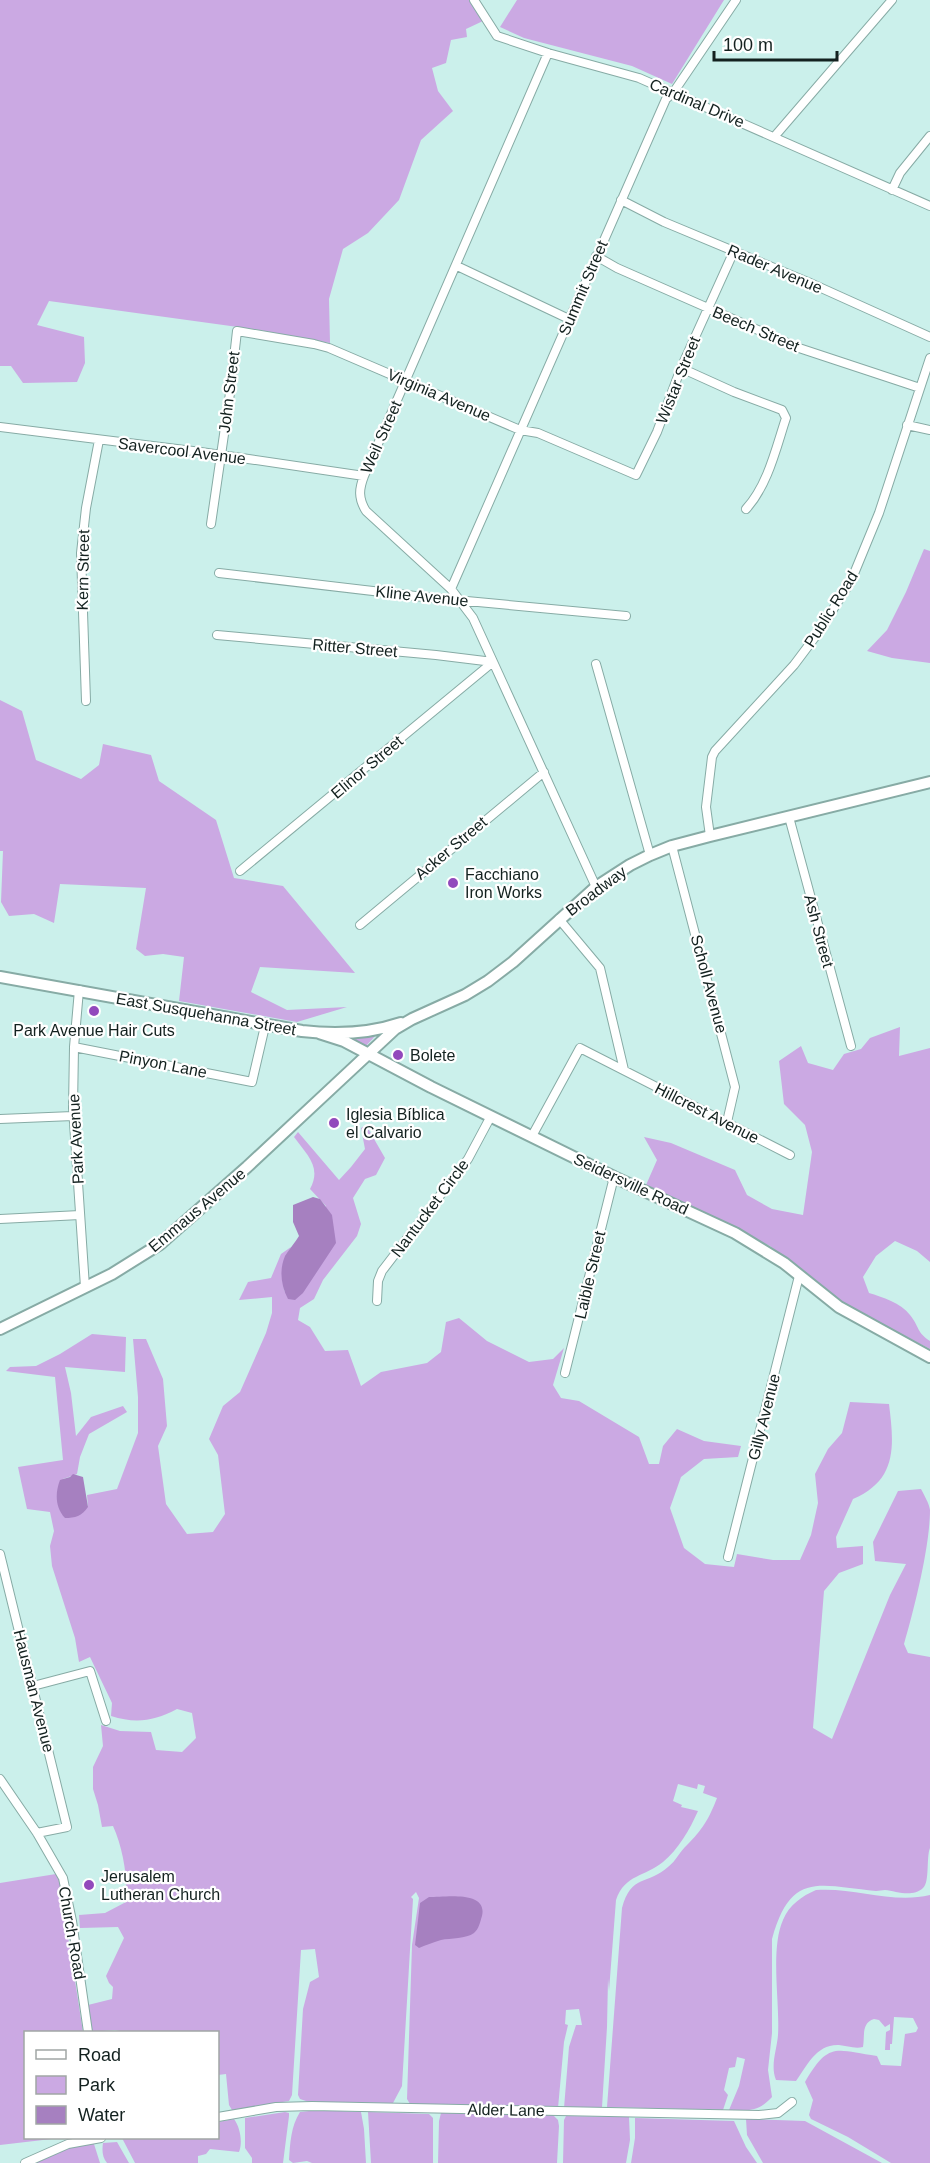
<svg xmlns="http://www.w3.org/2000/svg" width="930" height="2163" font-family="Helvetica,sans-serif">
<rect width="100%" height="100%" fill="#cbf0eb"/>
<!-- green -->
<path fill="#cba9e3" d="M0,0H470L483,21L466,29L467,37L451,40L446,63L432,68L438,91L453,111L421,140L399,200L368,233L343,249L329,299L330,343L259,330L49,301L37,325L84,337L85,363L77,382L23,383L11,366H0Z
M517,0H724L672,84L632,66L524,38L500,27Z
M924,549L930,551V663L892,658L867,651L887,630L906,592Z
M0,700L22,711L36,760L81,779L99,765L103,744L151,755L159,781L216,820L234,878L283,886L355,973L260,967L251,992L287,1010L347,1007L297,1022L179,1001L184,957L163,954L145,956L136,949L146,888L60,884L54,923L34,914L9,916L1,902L3,851H0Z
M900,1027L899,1056L930,1048V1262L917,1251L895,1241L876,1256L863,1277L869,1293C882,1297 901,1303 910,1315C919,1326 917,1333 930,1341V1349L845,1305L770,1246L646,1185L657,1160L644,1137L671,1143L735,1170L747,1195L772,1209L803,1215L812,1152L805,1125L784,1104L779,1061L801,1046L808,1063L833,1070L844,1054L861,1049L870,1038Z
M377,1034L365,1047L352,1040L354,1037Z
M366,1125L385,1158L376,1175L365,1179L353,1198L361,1224L357,1236L323,1280L314,1299L300,1308L298,1320L310,1327L325,1351L348,1350L361,1386L381,1372L427,1363L441,1352L446,1322L459,1318L487,1341L529,1362L553,1359L564,1348L553,1385L561,1398L579,1401L639,1437L649,1464H659L663,1446L677,1429L704,1441L741,1446L738,1457L704,1459L681,1477L670,1508L684,1548L705,1564L734,1567L737,1554L773,1560H800L811,1535L818,1503L815,1474L828,1449L842,1433L850,1402L889,1404C894,1445 898,1480 853,1499L836,1537L837,1548L863,1546V1564L839,1573L824,1591L813,1728L832,1739L890,1595L906,1564L875,1561L873,1542L898,1491L921,1489C924,1495 929,1503 930,1510C930,1546 914,1610 904,1644L908,1653L930,1657V1848C926,1858 930,1882 923,1888C912,1898 896,1891 885,1890C882,1890 879,1891 876,1891C820,1886 791,1870 772,1939V2033L768,2070L772,2097C757,2113 750,2110 729,2110L739,2086L745,2059L737,2057L735,2067L729,2068L724,2090L728,2095L723,2110L607,2107L622,1908C631,1874 648,1885 668,1867C676,1861 680,1851 687,1845C702,1830 709,1819 717,1798L703,1793L705,1786L698,1784L697,1789L678,1784L673,1801L682,1805L681,1807L698,1811C690,1829 678,1850 663,1862C645,1877 625,1874 616,1900L609,1991L608,1979L607,2027L602,2107L564,2108L569,2047L576,2025H582L579,2009L566,2010L565,2024L568,2025L564,2042L558,2108L410,2104L407,2099L412,1945L419,1898L416,1892L411,1897L413,1899L402,2086L393,2103L309,2102L300,2099L298,2095L303,2009L310,1982L319,1977L315,1949L301,1950L292,2095L289,2101L232,2110L229,2105L226,2074L218,2075V2032H125L115,2030L91,2032L88,2005L112,1999L113,1987L109,1983L106,1976L124,1938L118,1927L80,1928L79,1915L105,1913L126,1902C128,1878 123,1848 113,1826L102,1827L98,1805L93,1789V1767L103,1746L101,1725L120,1731L151,1732L156,1750L182,1752L196,1738L192,1713L177,1709C154,1721 136,1724 111,1716L112,1703L90,1657L79,1662L75,1638L52,1566L50,1546L54,1531L50,1512L27,1509L18,1467L63,1460L55,1377L6,1371L10,1367L36,1366L60,1354L92,1334L126,1337L125,1372L65,1367L71,1393L76,1436L91,1417L123,1406L127,1412L89,1434L80,1457L77,1474L63,1479L88,1507L87,1495L117,1489L138,1433V1397L133,1339H146L163,1379L167,1426L158,1446L166,1504L187,1534L213,1532L225,1514L218,1455L209,1439L223,1406L240,1392L266,1333L272,1313V1297L239,1300L248,1282L271,1278L281,1254L291,1247C282,1262 280,1275 285,1292L326,1206L310,1189C322,1167 307,1155 294,1137L298,1132L339,1180L351,1167L365,1149L361,1128Z
M56,1874L59,1878L83,2032H26V2138H60L0,2145V1883Z
M816,1890C854,1887 892,1904 930,1895V2163H891L848,2137L811,2119L809,2115L813,2100L805,2082C829,2041 835,2050 877,2056L881,2065L901,2066L905,2034L916,2032L918,2028L913,2018L894,2017L892,2044H890V2050H885L886,2032L890,2030V2024L885,2027L879,2020L874,2019C861,2023 865,2036 863,2047C855,2049 847,2046 839,2045C816,2044 807,2066 796,2081L776,2080C770,2066 777,2049 778,2035C780,2003 770,1949 783,1920C789,1905 802,1896 816,1890Z
M318,2110L361,2112L364,2129L366,2163H312L307,2161L293,2163L289,2160C290,2143 291,2126 300,2112Z
M285,2112L289,2113V2116L283,2163H252V2158L245,2148V2118Z
M368,2112L429,2114L433,2118V2163H371Z
M441,2113L553,2115L558,2120L559,2126L557,2163H438L439,2121Z
M566,2116L629,2117L630,2140L626,2163H563L564,2120Z
M635,2118L734,2121L746,2147L757,2163H631L635,2138Z
M234,2119C240,2127 243,2142 239,2152L210,2149L206,2154L198,2156V2163H135L122,2138H218V2122Z
M746,2119L805,2121L882,2163H763L747,2135Z
M87,2142L94,2144L100,2163H32L68,2147Z
M117,2142L129,2163H107C102,2157 102,2150 103,2143Z"/>
<!-- water -->
<path fill="#a680c0" d="M313,1197L320,1199L332,1215L336,1243L303,1293L295,1300L288,1299C281,1286 279,1270 285,1256C289,1249 295,1243 299,1236L293,1222V1205Z
M73,1474L83,1477L88,1507C82,1516 75,1518 65,1518C55,1507 55,1493 60,1480L70,1477Z
M429,1897C445,1897 488,1890 482,1916C480,1922 479,1929 474,1933C466,1939 451,1938 441,1940C434,1942 426,1945 419,1948L415,1945L420,1903Z"/>
<g fill="none" stroke-linecap="round" stroke-linejoin="round">
<defs>
<path id="street" d="M474,0L497,36L548,53L639,78L930,206
M548,53L364,476C359,489 358,498 366,511L451,589L473,618L596,887
M774,137L892,0
M892,190L900,173L930,136
M621,200L664,222L808,282L930,337
M596,256L617,268L799,348L920,388
M457,266L569,319
M681,368L734,392L782,410L786,418C776,448 768,485 746,509
M907,425L930,430
M0,427L201,452L364,476
M211,524L230,393L237,331L314,344L329,348L520,430L538,433L636,475L657,432L681,368L734,251
M219,573L424,597L626,616
M451,589L666,99L673,93L736,0
M217,635L436,655L493,662
M596,664L650,855
M86,701L81,553L86,508L99,440
M789,817L851,1046
M710,836L706,807L712,757L715,751L794,665L818,633L851,581L879,513L930,358
M672,846L735,1087L727,1122
M240,871L493,662
M559,919L600,968L624,1070
M360,925L544,772
M79,990L74,1047L73,1108L85,1287
M74,1047L252,1082L265,1026
M0,1119L73,1116
M532,1136L580,1048L790,1155
M0,1219L80,1215
M377,1301L378,1281L382,1271L468,1159L491,1116
M565,1373L614,1177
M0,1554L67,1827L37,1833
M728,1557L799,1276
M33,1686L90,1671L106,1721
M0,1779L37,1833L63,1878L72,1921L88,2032
M218,2117L276,2107L312,2106L759,2115L778,2113L792,2102
M25,2163L68,2144L101,2138"/>
<path id="secondary" d="M0,977L302,1031C335,1035 368,1034 401,1023
M319,1033L344,1041L431,1087L614,1177L735,1233L784,1263L839,1307L930,1357
M0,1329L112,1274L160,1244L247,1167L395,1029L412,1019L465,995L488,981L513,962L596,887L630,865L650,855L672,846L710,836L930,782"/>
</defs>
<!-- street casing -->
<use href="#street" stroke="#87aba5" stroke-width="10"/>
<!-- secondary casing -->
<use href="#secondary" stroke="#87aba5" stroke-width="14"/>
<!-- street -->
<use href="#street" stroke="#fff" stroke-width="8"/>
<!-- secondary -->
<use href="#secondary" stroke="#fff" stroke-width="10"/>
</g>
<!-- markers -->
<g fill="#9249bc" stroke="#fff" stroke-width="2">
<circle cx="453" cy="883" r="6"/>
<circle cx="94" cy="1011" r="6"/>
<circle cx="398" cy="1055" r="6"/>
<circle cx="334" cy="1123" r="6"/>
<circle cx="89" cy="1885" r="6"/>
</g>
<g text-anchor="middle" dominant-baseline="central" stroke-width="4.5" stroke-linejoin="round" paint-order="stroke">
<!-- street labels -->
<g font-size="16" fill="#13211f" stroke="#fff">
<text transform="translate(697 103) rotate(23)">Cardinal Drive</text>
<text transform="translate(775 269) rotate(23)">Rader Avenue</text>
<text transform="translate(583 288) rotate(-67)">Summit Street</text>
<text transform="translate(756 329) rotate(23)">Beech Street</text>
<text transform="translate(678 380) rotate(-68)">Wistar Street</text>
<text transform="translate(229 392) rotate(-83)">John Street</text>
<text transform="translate(439 395) rotate(23)">Virginia Avenue</text>
<text transform="translate(381 437) rotate(-66)">Weil Street</text>
<text transform="translate(182 451) rotate(7)">Savercool Avenue</text>
<text transform="translate(83 570) rotate(-89)">Kern Street</text>
<text transform="translate(422 596) rotate(6)">Kline Avenue</text>
<text transform="translate(831 609) rotate(-58)">Public Road</text>
<text transform="translate(355 648) rotate(5)">Ritter Street</text>
<text transform="translate(367 767) rotate(-40)">Elinor Street</text>
<text transform="translate(451 848) rotate(-40)">Acker Street</text>
<text transform="translate(596 891) rotate(-37)">Broadway</text>
<text transform="translate(819 931) rotate(75)">Ash Street</text>
<text transform="translate(709 984) rotate(75)">Scholl Avenue</text>
<text transform="translate(206 1014) rotate(10)">East Susquehanna Street</text>
<text transform="translate(163 1064) rotate(11)">Pinyon Lane</text>
<text transform="translate(707 1113) rotate(27)">Hillcrest Avenue</text>
<text transform="translate(76 1139) rotate(-93)">Park Avenue</text>
<text transform="translate(631 1184) rotate(25)">Seidersville Road</text>
<text transform="translate(430 1208) rotate(-53)">Nantucket Circle</text>
<text transform="translate(197 1210) rotate(-40)">Emmaus Avenue</text>
<text transform="translate(590 1275) rotate(-77)">Laible Street</text>
<text transform="translate(764 1417) rotate(-76)">Gilly Avenue</text>
<text transform="translate(34 1691) rotate(76)">Hausman Avenue</text>
<text transform="translate(72 1933) rotate(80)">Church Road</text>
<text transform="translate(506 2110) rotate(1)">Alder Lane</text>
</g>
<!-- poi labels -->
<g font-size="16" fill="#13211f" stroke="#fff" text-anchor="start">
<text x="465" y="874">Facchiano<tspan x="465" dy="18">Iron Works</tspan></text>
<text x="94" y="1030" text-anchor="middle">Park Avenue Hair Cuts</text>
<text x="410" y="1055">Bolete</text>
<text x="346" y="1114">Iglesia Bíblica<tspan x="346" dy="18">el Calvario</tspan></text>
<text x="101" y="1876">Jerusalem<tspan x="101" dy="18">Lutheran Church</tspan></text>
</g>
</g>
<!-- legend -->
<rect x="24" y="2031" width="195" height="108" fill="#ffffff" stroke="#a1a6a5" stroke-width="1.5"/>
<rect x="36" y="2050" width="30" height="9" fill="#ffffff" stroke="#a1a6a5" stroke-width="1.5"/>
<text x="78" y="2061" font-size="18" fill="#13211f">Road</text>
<rect x="36" y="2076" width="30" height="18" fill="#cba9e3" stroke="#a1a6a5" stroke-width="1.5"/>
<text x="78" y="2091" font-size="18" fill="#13211f">Park</text>
<rect x="36" y="2106" width="30" height="18" fill="#a680c0" stroke="#a1a6a5" stroke-width="1.5"/>
<text x="78" y="2121" font-size="18" fill="#13211f">Water</text>
<!-- scale -->
<path d="M714 51v9h123v-9" fill="none" stroke="#13211f" stroke-width="3"/>
<text x="723" y="51" font-size="18" fill="#13211f" stroke="#ffffff" stroke-width="4.5" paint-order="stroke">100 m</text>
</svg>
